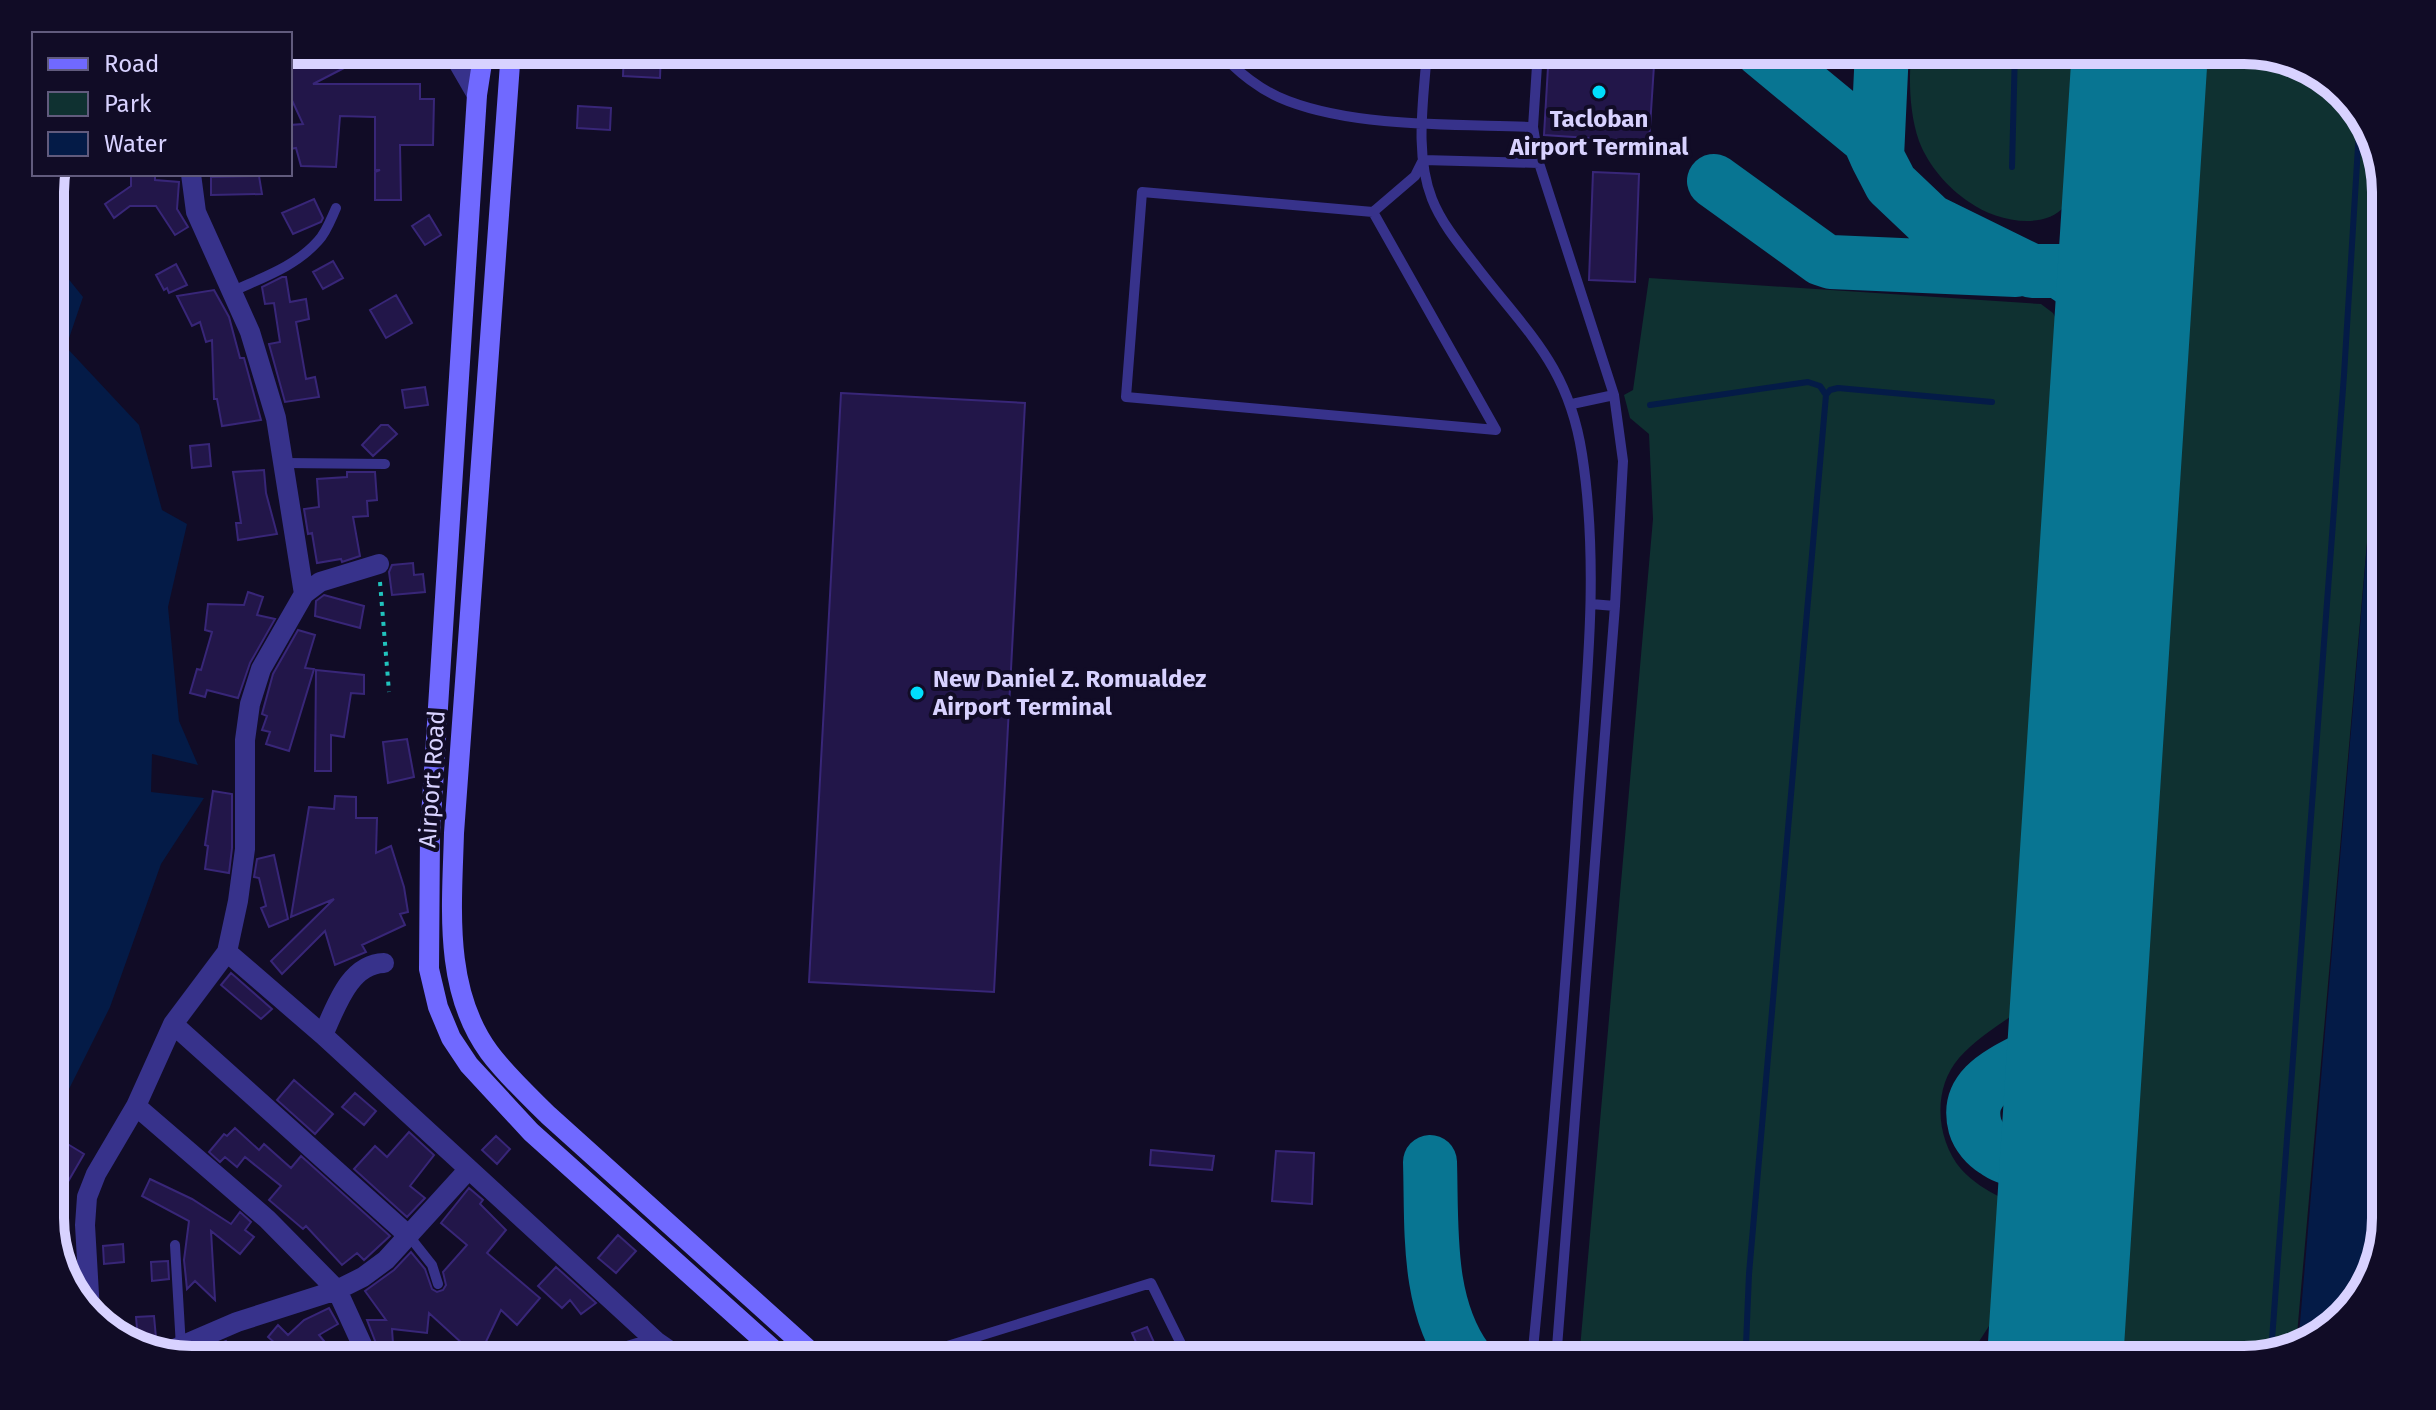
<svg xmlns="http://www.w3.org/2000/svg" width="2436" height="1410" font-family="'Fira Sans',sans-serif">
<rect width="100%" height="100%" fill="#110c26"/>
<!-- green -->
<path fill="#0f3131" d="M1911,50H2075L2065,206C2042,232 1994,220 1969,202C1948,188 1928,165 1919,141C1909,112 1909,80 1911,50Z
M2206,50H2244L2315,69L2367,121L2386,183V378L2377,429L2296,1346L2244,1360H2119Z
M1649,278L2041,304L2053,313L2065,336L2013,1015C1994,1028 1974,1041 1959,1058C1932,1089 1936,1139 1961,1169C1973,1182 1986,1190 2002,1198L1991,1323L1967,1360H1579L1653,519L1649,434L1630,418L1624,395L1633,390Z"/>
<!-- water -->
<path fill="#041b47" d="M50,256L83,297L66,347L139,425L162,510L187,524L168,607L179,721L198,765L152,754L151,792L204,798L161,864L110,1007L69,1089L50,1121Z
M2386,378V1218L2367,1288L2315,1341L2298,1346L2377,429Z"/>
<g fill="none" stroke-linecap="round" stroke-linejoin="round">
<!-- stream -->
<path stroke="#041b47" stroke-width="6" d="M2012,167L2015,50
M1650,405L1808,382L1820,386L1826,395
M1746,1345L1749,1274L1826,395L1830,390L1838,388L1992,402
M2271,1353L2344,375L2360,114"/>
<!-- taxiway -->
<path stroke="#087592" stroke-width="54" d="M1761,50L1869,139L1877,157
M1882,50L1877,157L1891,184L1930,221L2032,271H2059L2112,307L2118,320L2119,361
M1714,181L1822,259L1831,262L2016,270
M2059,271C2091,274 2114,272 2127,239
M2071,1097C2067,1110 2065,1128 2057,1138C2040,1158 2016,1167 1994,1150C1986,1145 1978,1136 1975,1126C1962,1076 2026,1066 2053,1043C2062,1036 2069,1024 2077,1015
M1430,1162C1432,1228 1426,1304 1467,1360"/>
<!-- runway -->
<path stroke="#087592" stroke-width="136" d="M2055,1360L2140,50"/>
</g>
<!-- building -->
<path fill="#221649" stroke="#382678" stroke-width="2" d="M338,50H379L313,84H420V99H434L433,145H400L401,200H375V172L380,170H375V117L340,116L336,167L301,166L296,148L290,149V125L303,124L290,96V69L308,62L309,64Z
M624,50H661L660,78L623,76Z
M1549,50H1655L1649,142L1544,135Z
M578,106L611,108L610,130L577,128Z
M1593,172L1639,174L1635,282L1589,280Z
M131,174H155V180L179,182L177,209L188,227L175,235L156,206H130L114,218L105,204L131,186Z
M259,176L262,194L211,195V177Z
M314,199L323,218L321,222L293,234L282,213Z
M429,215L441,235L425,245L412,226Z
M333,261L343,278L323,289L313,272Z
M176,264L187,285L169,293L167,288L164,290L156,275Z
M282,277H286L290,302L306,299L309,319L296,322L306,379L315,377L319,397L285,402L269,344L280,342L274,303L265,304L262,287Z
M214,290L229,317L240,358H244L261,420L222,426L217,399H214L212,340L206,342L200,322L192,326L177,296Z
M396,295L412,323L386,338L370,310Z
M425,387L428,405L405,408L402,390Z
M841,393L1025,403L994,992L809,982Z
M381,425H388L397,434L373,456L362,445Z
M209,444L211,466L192,468L190,446Z
M264,470L266,493L277,534L238,540L236,523H241L233,472Z
M347,472H375L377,500L367,501L368,516L353,517L360,556L342,562L341,559L317,563L312,533L308,534L304,509L319,507L317,479L347,477Z
M413,563L414,575L423,574L425,592L392,595L389,572L392,565Z
M248,592L263,597L257,615L275,619L250,663L238,698L207,690L205,697L190,693L197,669L201,670L212,632L205,630L208,604L244,605Z
M324,595L364,606L360,628L315,616L316,601Z
M298,630L315,635L305,668L314,669L289,751L266,744L270,732L262,730L267,716L262,714L273,674Z
M316,670L364,675V694L351,693L344,737L331,735V771H315Z
M407,739L414,777L388,783L383,742Z
M213,791L232,794V848L229,873L205,869L208,846L205,845Z
M335,796L356,797V818H377L376,853L391,846L404,887L408,912L400,914L405,925L362,945L366,952L335,965L325,931L282,974L271,961L334,899L291,917L309,807L334,809Z
M274,855L288,919L269,927L261,908L266,906L259,878L254,877L257,859Z
M231,973L272,1009L261,1019L221,985Z
M294,1080L333,1114L315,1134L277,1100Z
M355,1093L376,1111L364,1125L342,1107Z
M235,1128L259,1150L264,1144L291,1168L301,1156L390,1236L364,1260L357,1253L342,1265L306,1226L303,1229L269,1200L281,1186L245,1157L237,1167L225,1157L220,1162L209,1152L224,1134L227,1136Z
M409,1132L434,1155L410,1186L425,1198L407,1217L354,1169L375,1146L387,1157Z
M496,1136L510,1149L497,1164L482,1150Z
M56,1137L84,1154L66,1185L50,1175V1146Z
M1151,1150L1214,1156L1212,1170L1150,1165Z
M1276,1151L1314,1153L1312,1204L1272,1201Z
M150,1179L192,1199L231,1224L240,1212L251,1222L245,1230L254,1237L240,1254L211,1231L215,1300L195,1281L187,1289L184,1260L189,1221L142,1196Z
M469,1188L483,1200L480,1204L506,1230L487,1253L540,1298L517,1325L501,1310L484,1346L464,1345L429,1313L427,1333L392,1329L393,1344L377,1346L367,1320H386L365,1291L394,1270L411,1252L425,1269L432,1289L437,1292L443,1290L446,1285L443,1272L467,1245L441,1223Z
M618,1235L636,1251L616,1273L598,1258Z
M123,1244L124,1262L104,1264L103,1246Z
M168,1261L169,1279L152,1281L151,1262Z
M556,1267L596,1303L581,1314L570,1300L562,1308L538,1286Z
M329,1308L338,1324L319,1335L324,1341L305,1360H278L269,1351L276,1344L268,1337L278,1325L288,1335L304,1320Z
M154,1316L156,1338L138,1339L136,1317Z
M1147,1327L1157,1349L1142,1356L1132,1333Z
M226,1341L239,1360H195L216,1345Z"/>
<g fill="none" stroke-linecap="round" stroke-linejoin="round">
<!-- path -->
<path stroke="#21c3bd" stroke-width="4" stroke-dasharray="4 6" stroke-linecap="butt" d="M380,582L389,692"/>
<!-- lane -->
<path stroke="#37328b" stroke-width="10" d="M1219,50C1235,71 1263,92 1288,101C1359,128 1458,124 1533,127
M1427,50C1424,98 1414,153 1432,199C1441,222 1458,243 1473,262C1525,331 1568,363 1582,454C1600,569 1586,686 1578,802C1566,988 1550,1174 1532,1360
M1538,50L1533,127L1539,163L1614,395L1623,461L1615,606L1556,1360
M1423,160L1539,163
M1373,212L1496,430L1126,397L1142,192L1373,212L1415,176L1422,162
M231,292C261,278 295,267 318,241C326,233 331,219 336,208
M1572,404L1614,395
M285,463L385,464
M1591,604L1615,606
M409,1236L432,1265L438,1284
M175,1245L181,1347
M902,1360L1151,1283L1189,1360"/>
<!-- street -->
<path stroke="#37328b" stroke-width="20" d="M451,50L477,95
M191,174L196,212L250,332L276,418L304,594
M227,952L323,1035L657,1342L673,1353L692,1357H782
M173,1024L409,1236
M323,1035C336,1007 349,964 384,963
M136,1106L267,1219L337,1290L369,1360
M90,1312L85,1225L87,1197L96,1174L136,1106L173,1024L227,952L238,901L245,849V740L250,704L261,669L304,594L320,582L379,564
M165,1353L237,1322L337,1290L363,1277L386,1260L468,1170
M375,1360L403,1356L508,1360
M582,1360L618,1354L657,1342"/>
<!-- secondary -->
<path stroke="#7069ff" stroke-width="20" d="M484,50L477,95L430,833L429,969L438,1007L451,1038L469,1065L531,1132L785,1360
M511,50L454,833C452,907 443,989 489,1052C506,1075 528,1095 548,1115L820,1360"/>
</g>
<!-- markers -->
<g fill="#00defd" stroke="#110c26" stroke-width="3">
<circle cx="1599" cy="92" r="8"/>
<circle cx="917" cy="693" r="8"/>
</g>
<g text-anchor="middle" dominant-baseline="central" stroke-width="8" stroke-linejoin="round" paint-order="stroke">
<!-- poi labels -->
<g font-size="24" font-weight="bold" fill="#d8d2ff" stroke="#110c26">
<text x="1599" y="119">Tacloban<tspan x="1599" dy="28">Airport Terminal</tspan></text>
<text x="933" y="679" text-anchor="start">New Daniel Z. Romualdez<tspan x="933" dy="28">Airport Terminal</tspan></text>
</g>
<!-- street labels -->
<g font-size="24" fill="#d8d2ff" stroke="#110c26">
<text transform="translate(432 779) rotate(-86)">Airport Road</text>
</g>
</g>
<!-- crop -->
<path d="M0 0H2436V1410H0ZM192 64H2244A128 128 0 0 1 2372 192V1218A128 128 0 0 1 2244 1346H192A128 128 0 0 1 64 1218V192A128 128 0 0 1 192 64Z" fill="#110c26" fill-rule="evenodd"/>
<path fill="none" stroke="#d8d2ff" stroke-width="10" d="M192 64H2244A128 128 0 0 1 2372 192V1218A128 128 0 0 1 2244 1346H192A128 128 0 0 1 64 1218V192A128 128 0 0 1 192 64Z"/>
<!-- legend -->
<rect x="32" y="32" width="260" height="144" fill="#110c26" stroke="#615b7d" stroke-width="2"/>
<rect x="48" y="58" width="40" height="12" fill="#7069ff" stroke="#615b7d" stroke-width="2"/>
<text x="104" y="72" font-size="24" fill="#d8d2ff">Road</text>
<rect x="48" y="92" width="40" height="24" fill="#0f3131" stroke="#615b7d" stroke-width="2"/>
<text x="104" y="112" font-size="24" fill="#d8d2ff">Park</text>
<rect x="48" y="132" width="40" height="24" fill="#041b47" stroke="#615b7d" stroke-width="2"/>
<text x="104" y="152" font-size="24" fill="#d8d2ff">Water</text>
</svg>
